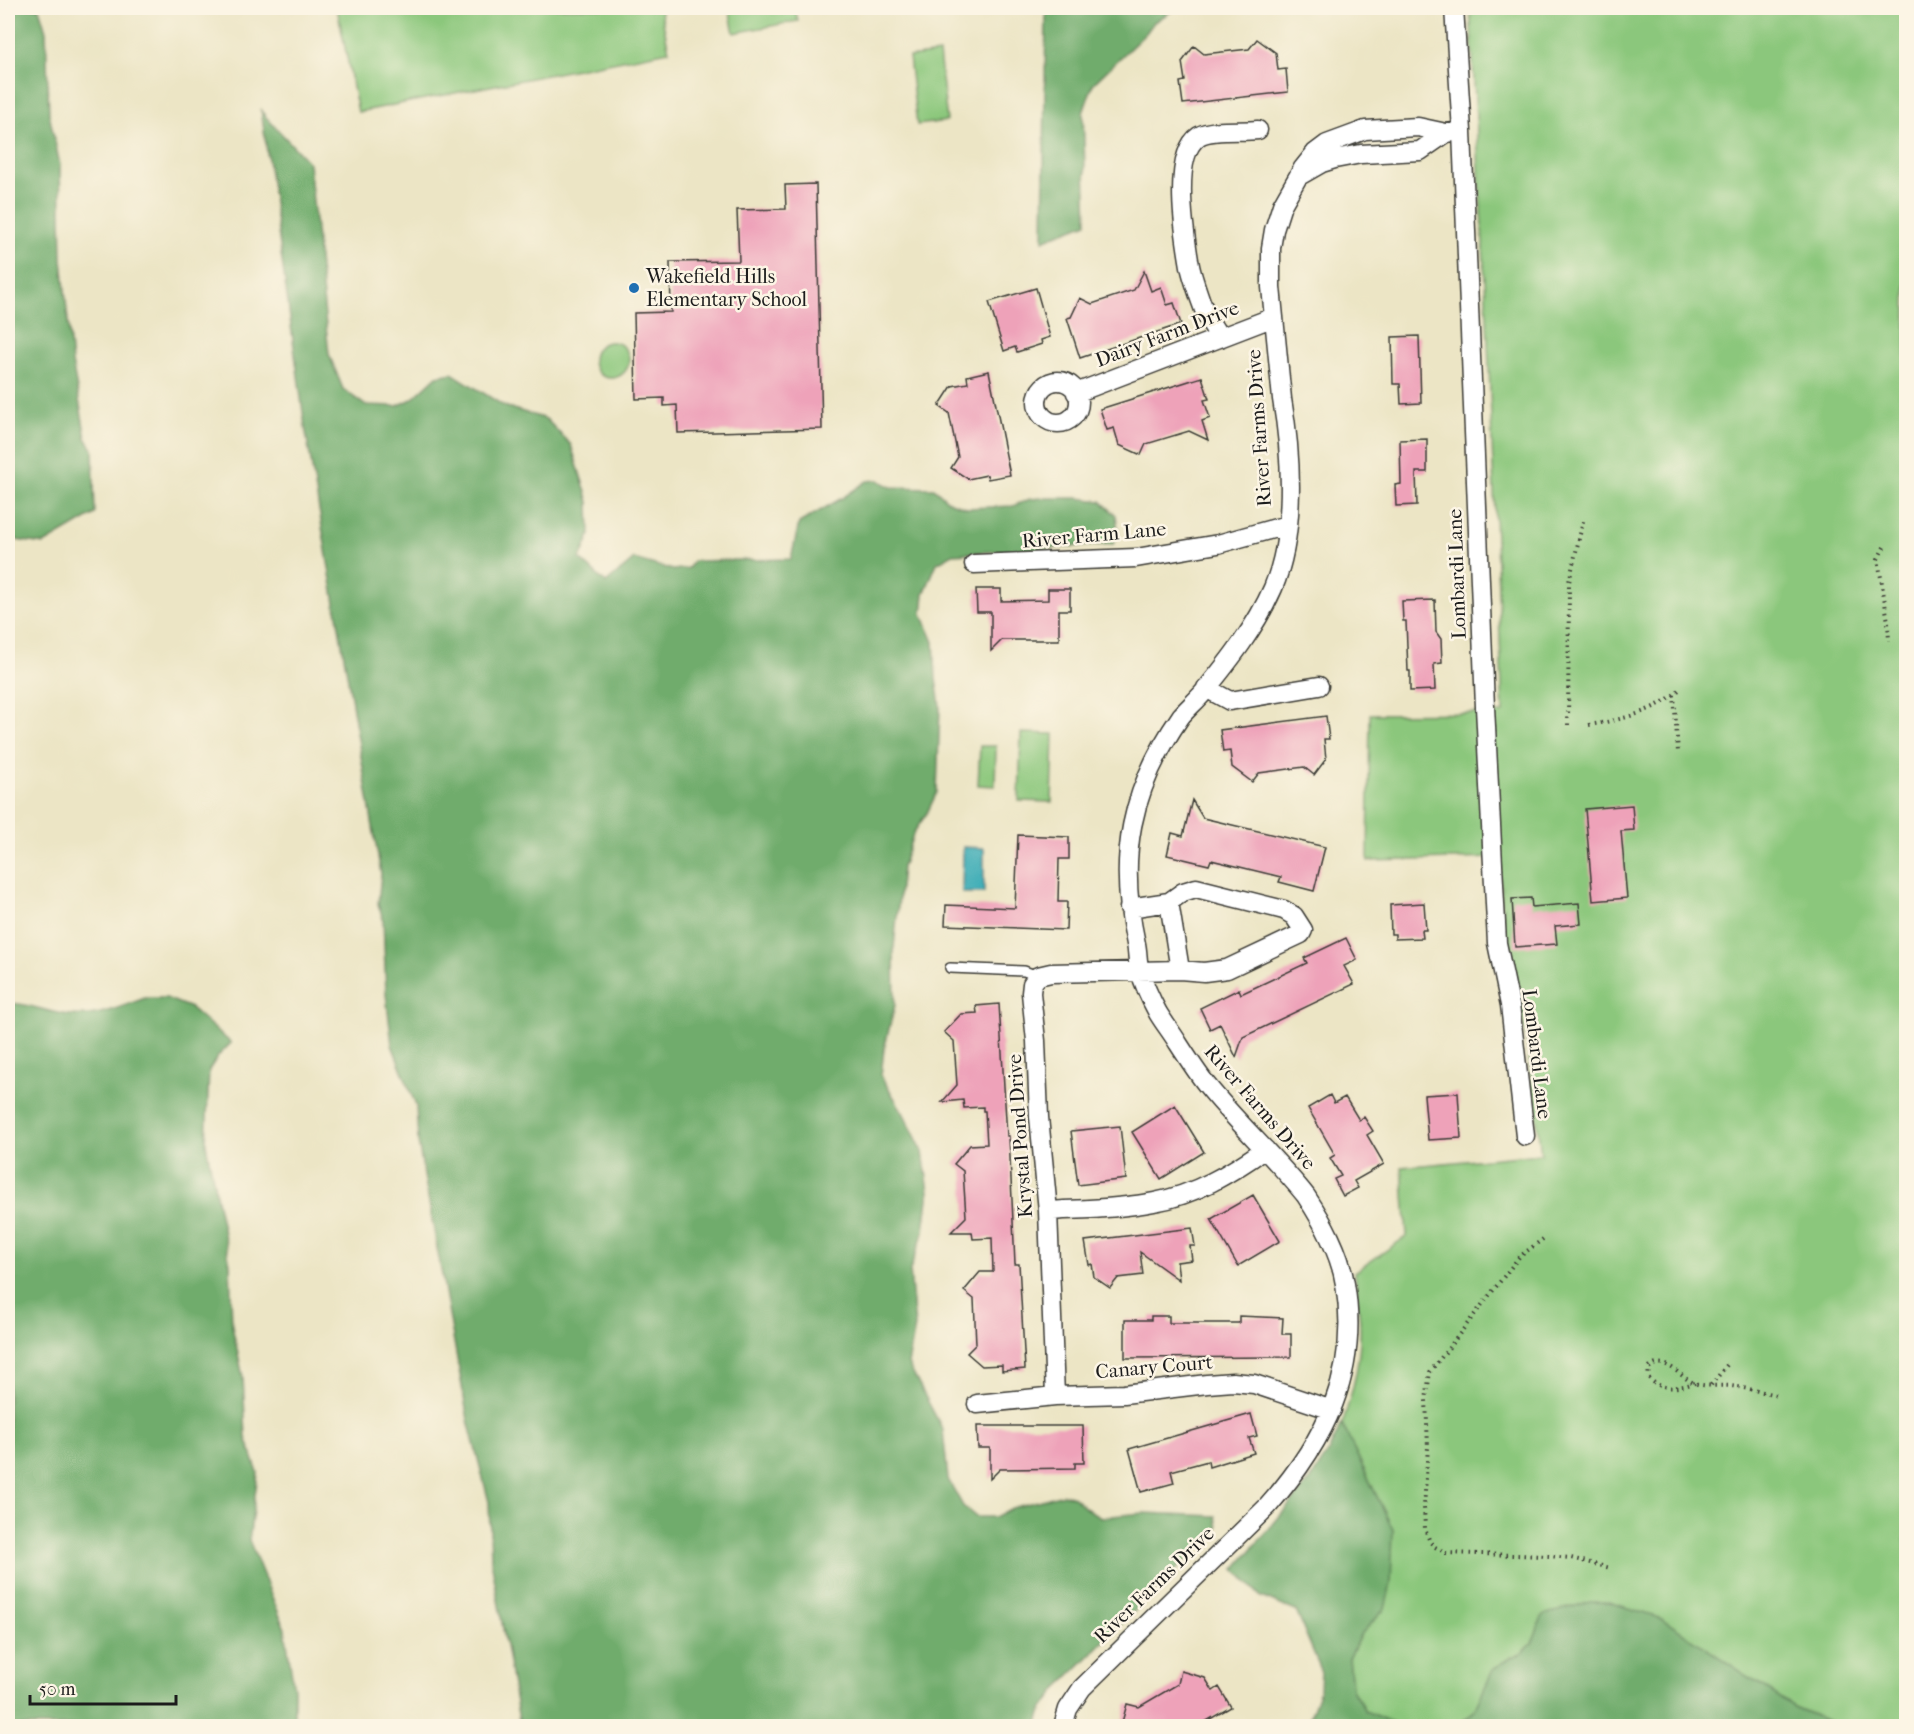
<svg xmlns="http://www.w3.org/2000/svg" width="1914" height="1734" font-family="'IM FELL French Canon',serif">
<rect width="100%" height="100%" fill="#fcf5e5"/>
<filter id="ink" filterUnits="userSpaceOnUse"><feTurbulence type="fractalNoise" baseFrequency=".0167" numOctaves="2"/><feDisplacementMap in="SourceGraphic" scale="12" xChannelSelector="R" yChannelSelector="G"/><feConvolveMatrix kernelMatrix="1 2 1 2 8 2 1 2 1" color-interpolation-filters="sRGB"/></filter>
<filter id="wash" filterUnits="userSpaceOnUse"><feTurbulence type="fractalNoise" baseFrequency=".008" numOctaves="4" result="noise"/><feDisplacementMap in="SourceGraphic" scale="24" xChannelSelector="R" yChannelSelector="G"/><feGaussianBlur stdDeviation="1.35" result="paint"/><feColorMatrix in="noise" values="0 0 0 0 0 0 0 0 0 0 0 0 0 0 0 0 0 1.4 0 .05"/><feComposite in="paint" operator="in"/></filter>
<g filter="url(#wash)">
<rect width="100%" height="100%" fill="#ece5c5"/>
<!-- green -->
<path fill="#8bc77c" stroke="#54724c" stroke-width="1.5" d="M337,8H660L669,51L358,112Z
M729,8H795L798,21L734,33Z
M1470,8H1906V1726H1840L1794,1707L1662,1619L1543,1615L1533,1643L1522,1654L1511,1657L1484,1692L1474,1711L1458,1726H1400L1365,1711L1352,1689L1349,1659L1360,1635L1385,1609L1393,1530L1342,1424C1353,1392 1362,1358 1360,1323C1359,1306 1356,1289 1355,1272L1407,1236L1402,1167L1541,1154L1525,1030L1504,942L1499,858L1368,861L1370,714L1503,713L1487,318Z
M939,53L947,121L917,125L909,57Z
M593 360a18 18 0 1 1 36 0a18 18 0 1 1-36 0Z
M1021,733L1054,734L1052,802L1019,801Z
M980,746H996L995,786L978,785Z"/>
<!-- forest -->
<path fill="#70ac6c" stroke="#466444" stroke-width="1.5" d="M8,8H39L46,31L49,114L60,165L62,259L72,362L86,438L93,449L95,514L44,544L16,540L8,532Z
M1046,8H1197L1175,9L1154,22L1146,33L1093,84L1083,113L1087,223L1043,240Z
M261,109L266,117L309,163L329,354L343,389L365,405L397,406L412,399L437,376L452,373L504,406L546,419L571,445L589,502L590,535L580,559L606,583L634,559L673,570L689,568L693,561L791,559L799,523L842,498L867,481L878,480L891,487L934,488L948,501L967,508L1013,506L1030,499L1042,498H1078L1101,501L1116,515L1118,531L1113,544L953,554L937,563L924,594L922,614L934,642L936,679L940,706L937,792L927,813L914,832L902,867L894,947L895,1005L884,1049L881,1076L904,1114L923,1152L929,1191L924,1231L910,1270L915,1327L908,1364L943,1430L948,1479L963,1506L976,1517H995L1012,1508L1063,1494L1075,1497L1085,1508L1101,1517L1144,1513L1216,1516L1218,1528L1063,1682L1043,1708L1037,1726H520L491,1560L489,1502L468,1420L418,1142L416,1106L392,1045L386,994L383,919L378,904L381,874L305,427Z
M145,998H166L191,1008L231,1043L218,1056L209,1070L206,1144L230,1264L232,1326L243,1377L246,1437L258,1473L249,1540L285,1629L294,1689V1726H8V1003C30,1003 50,1014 72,1015C99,1017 121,1007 145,998Z
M1342,1424L1393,1530L1391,1583L1385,1609L1360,1635L1349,1659L1352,1689L1365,1711L1400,1726H1314L1310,1717L1320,1690L1321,1670L1296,1611L1261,1597L1235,1569L1312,1478L1327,1454Z
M1590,1602H1609L1662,1619L1794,1707L1840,1726H1458L1474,1711L1493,1670L1511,1657L1522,1654L1532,1643L1543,1615Z"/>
<!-- water -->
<path fill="#3bacb6" stroke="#2c6469" stroke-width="1.5" d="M963,847L984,848V893H962Z"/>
<g id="blocks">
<!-- building -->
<path fill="#eea2b9" d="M1257,39L1276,53L1278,70L1286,69L1288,92L1183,104L1180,82L1185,81L1182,62L1194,46L1204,54L1249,49Z
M816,184L822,429L678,433L677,405L664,406V398L636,399L634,313L671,312L670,262L739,261L737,210L786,209L785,185Z
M1144,271L1151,291L1161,287L1167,305L1174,303L1181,324L1080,358L1067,318L1071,317L1080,298L1092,304L1134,290Z
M1036,288L1050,337L1041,340L1042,344L1017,352L1015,347L1004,351L989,302Z
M1419,336L1421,403L1401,404L1400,384H1393L1392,337Z
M989,371L1010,475L988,479L987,475L968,479L951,468L958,457L949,413L939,406L952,386L968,383L967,376Z
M1202,377L1209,399L1204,400L1210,418L1202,421L1208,440L1189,431L1146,444L1141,455L1119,445L1114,428L1107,430L1100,409Z
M1427,439V472H1416L1417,505L1396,506L1395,485L1401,484L1400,440Z
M976,589H1001V601L1048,600V589H1070V610H1059V640H1002L991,651V612H977Z
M1435,600L1436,632L1441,639L1442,663L1434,664L1435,690L1410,691V671H1408L1406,621H1403L1402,601Z
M1326,716L1329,739H1324L1326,759L1314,775L1304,767L1259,773L1252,782L1232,767L1230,751L1223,752L1220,730Z
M1192,800L1203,818L1325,847L1314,891L1279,882L1281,877L1211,860L1209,865L1167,855L1172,833L1183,836Z
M1632,805L1634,830L1621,831L1627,898L1593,901L1585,809Z
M1018,835L1069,837V859H1059L1058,902H1067L1066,930L945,925L946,905L1015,908Z
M1531,898L1532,907L1579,903L1581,924L1555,926L1557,944L1515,947L1512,899Z
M1424,903L1426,930H1422L1423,938L1395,939V934H1391L1390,905Z
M1346,938L1357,960L1344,966L1354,984L1243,1037L1236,1057L1220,1024L1210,1029L1200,1008L1239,989L1241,994L1307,963L1304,958Z
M999,1004L1007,1136H1009L1015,1264H1019L1025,1369L1002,1371V1365L982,1366L967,1353L976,1344L974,1299L964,1291L980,1272H993L992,1238L973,1239L972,1232H951L966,1217L963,1171L954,1164L970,1145L987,1144L985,1111H983V1107L964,1108L963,1100L942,1102L957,1085L954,1041L944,1032L961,1014L977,1013L976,1006Z
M1458,1093L1461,1138L1428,1140L1424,1095Z
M1330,1095L1334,1103L1345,1097L1359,1120L1364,1117L1373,1131L1367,1135L1384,1164L1354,1181L1358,1188L1343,1196L1334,1179L1341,1176L1330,1158L1335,1155L1308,1108Z
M1175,1105L1204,1152L1161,1179L1132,1132Z
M1120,1126L1126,1179L1078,1185L1071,1131Z
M1253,1195L1280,1241L1238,1266L1211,1219Z
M1192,1228L1195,1246H1190L1192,1260L1177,1262L1179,1280L1140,1252L1143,1275L1118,1278L1110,1288L1094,1277L1092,1264L1089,1265L1085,1241Z
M1151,1316H1169V1323H1239V1316L1283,1318L1282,1334H1291V1357L1125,1358V1320H1151Z
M1251,1414L1257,1436L1249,1438L1254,1453L1209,1467L1208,1461L1171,1471L1174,1483L1141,1492L1129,1449Z
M977,1426H1083L1084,1463H1075V1468L1000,1469L990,1479V1448H978Z
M1181,1671L1205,1678L1213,1691L1219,1687L1231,1707L1198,1726H1121L1127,1704L1139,1707L1178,1684Z"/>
</g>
</g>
<g filter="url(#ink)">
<use href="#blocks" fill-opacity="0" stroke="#3b3a35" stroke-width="1.5"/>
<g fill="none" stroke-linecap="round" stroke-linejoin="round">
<defs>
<path id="lane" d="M950,968L1024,971L1038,976"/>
<path id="street" d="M1454,8L1462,131L1485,707L1497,943L1510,1005L1525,1136
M1301,175L1322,163L1335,159L1361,154L1420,151L1446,133
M1220,338C1215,329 1208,320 1204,310C1199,296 1193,280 1190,266C1185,237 1171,155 1199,136C1211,128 1242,132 1258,130
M1037 402a21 21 0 1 1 42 0a21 21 0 1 1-42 0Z
M1076,393L1274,317
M974,564L1136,558L1218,544L1287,525
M1206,688L1230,701L1319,686
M1169,902L1180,970
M1048,1211C1083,1209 1119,1209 1154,1202C1195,1195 1231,1173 1265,1149
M1055,1396L1048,1211L1039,1117L1036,1041L1031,993L1032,984L1038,976L1051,973L1180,970L1204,972L1227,969L1301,934L1303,930L1294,916L1284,910L1196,888L1183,892L1169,902L1129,908
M977,1404L1055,1396L1124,1394L1207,1384L1233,1382L1254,1384L1332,1410
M1063,1726L1068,1709L1082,1688L1268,1506C1325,1441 1360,1372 1345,1284C1340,1252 1323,1222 1306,1196C1275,1157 1237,1123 1206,1084C1196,1071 1187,1057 1178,1043C1172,1033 1164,1023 1158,1013C1151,1000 1144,985 1140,971C1137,962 1138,953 1136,944C1117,857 1130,790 1181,716C1188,708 1196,701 1203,693C1230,660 1256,627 1273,588C1296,533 1292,457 1282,399L1271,287V248L1274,230L1282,205L1303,168L1315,153L1327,144L1365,130L1418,127L1446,133L1462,131"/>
</defs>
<!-- lane casing -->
<use href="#lane" stroke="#3b3a35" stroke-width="12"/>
<!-- street casing -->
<use href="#street" stroke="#3b3a35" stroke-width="21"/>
<!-- path -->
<path stroke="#3b3a35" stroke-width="4" stroke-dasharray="1.5 4.5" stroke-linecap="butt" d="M1884,547L1878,559L1888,622L1889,641
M1674,695L1678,752
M1568,725L1569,582L1584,517
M1589,725C1621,720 1655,712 1679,690
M1543,1239L1519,1257L1430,1372L1426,1400L1428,1447L1424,1507L1425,1529L1430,1542L1435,1547L1446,1553L1548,1556L1571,1558L1610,1568
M1695,1383C1678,1388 1661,1392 1648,1377L1649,1368C1666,1354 1679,1377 1694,1383C1705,1387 1719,1385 1731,1386C1746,1388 1762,1392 1777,1395
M1711,1385L1727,1365"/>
<!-- lane -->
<use href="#lane" stroke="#fff" stroke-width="9"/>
<!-- street -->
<use href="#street" stroke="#fff" stroke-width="18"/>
</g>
</g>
<!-- markers -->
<circle fill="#1f6fb2" stroke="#fcf5e5" stroke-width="2" cx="634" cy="288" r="6"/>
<g text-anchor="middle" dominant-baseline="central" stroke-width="5" stroke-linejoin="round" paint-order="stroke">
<!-- poi labels -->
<g font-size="20" fill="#1c1c1c" stroke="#fcf5e5" text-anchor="start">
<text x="646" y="276">Wakefield Hills<tspan x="646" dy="23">Elementary School</tspan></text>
</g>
<!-- street labels -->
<g font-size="20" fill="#1c1c1c" stroke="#fcf5e5">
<text transform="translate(1167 334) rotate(-21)">Dairy Farm Drive</text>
<text transform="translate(1259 428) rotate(-94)">River Farms Drive</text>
<text transform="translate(1094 535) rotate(-5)">River Farm Lane</text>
<text transform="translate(1457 574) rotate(-92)">Lombardi Lane</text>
<text transform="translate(1537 1054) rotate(83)">Lombardi Lane</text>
<text transform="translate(1260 1107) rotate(49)">River Farms Drive</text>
<text transform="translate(1020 1136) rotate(-94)">Krystal Pond Drive</text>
<text transform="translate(1154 1367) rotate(-5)">Canary Court</text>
<text transform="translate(1154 1585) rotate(-44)">River Farms Drive</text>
</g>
</g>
<!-- margin -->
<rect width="1914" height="1734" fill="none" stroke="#fcf5e5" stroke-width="30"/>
<!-- scale -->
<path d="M30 1695v9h146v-9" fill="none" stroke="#1c1c1c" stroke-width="3"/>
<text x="39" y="1695" font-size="18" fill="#1c1c1c" stroke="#fcf5e5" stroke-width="4.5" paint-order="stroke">50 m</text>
</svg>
